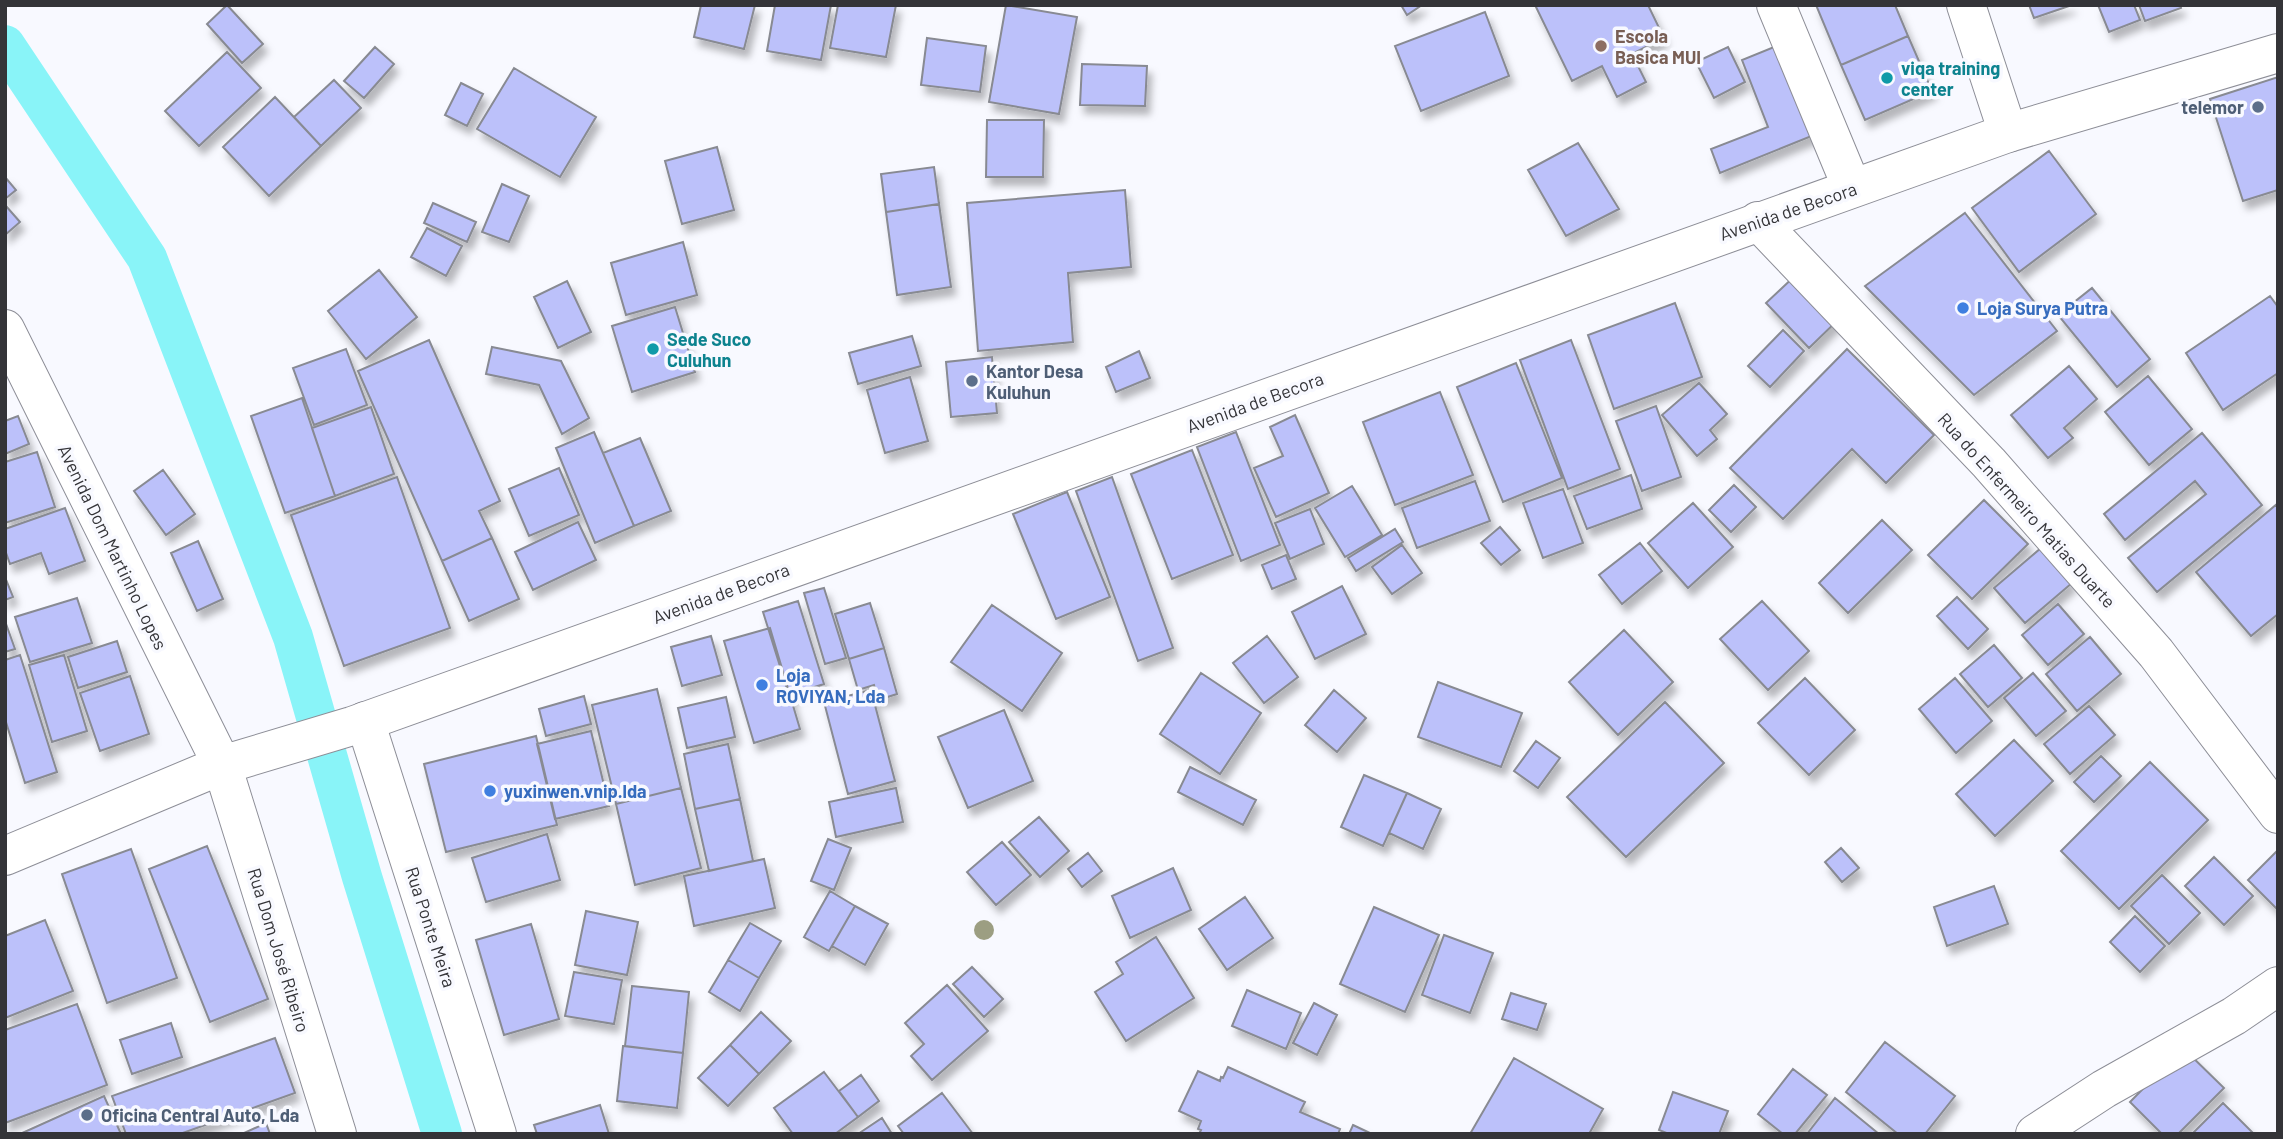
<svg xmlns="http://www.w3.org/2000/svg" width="2283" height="1139" font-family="Barlow,sans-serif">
<defs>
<filter id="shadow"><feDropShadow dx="4.5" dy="8" stdDeviation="3.5" flood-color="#0004"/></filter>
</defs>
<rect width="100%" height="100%" fill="#f8f9ff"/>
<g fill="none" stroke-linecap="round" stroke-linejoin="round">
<!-- canal -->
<path stroke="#89f4f8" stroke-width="40" d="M5,45L147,258L293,637L362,877L442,1134"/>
</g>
<!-- building -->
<path fill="#bcc1fa" stroke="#888a92" stroke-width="2" filter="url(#shadow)" d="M227,5L263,44L242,63L207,24Z
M701,5H755L744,49L694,37Z
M775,5H831L821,60L767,51Z
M838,5H896L886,57L830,48Z
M1006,5L1077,17L1059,114L989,102Z
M1401,5H1422L1407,15Z
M1535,5H1648L1664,38L1632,54L1646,82L1617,97L1602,66L1572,81Z
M1816,5H1895L1908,36L1841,65Z
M2029,5H2072L2034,18Z
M2098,5H2134L2140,20L2109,32Z
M2139,5H2180L2181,8L2145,21Z
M1485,12L1509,76L1421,111L1395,46Z
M1908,36L1932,91L1865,120L1841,65Z
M927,38L986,46L980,92L921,85Z
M1789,41L1824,131L1720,173L1711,149L1768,127L1742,60Z
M375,47L394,64L364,98L344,81Z
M1728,47L1745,82L1714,98L1696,62Z
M227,52L261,88L199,146L165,111Z
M1082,64L1147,66L1145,106L1080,105Z
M514,68L596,117L560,177L477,129Z
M2278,77V190L2243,201L2210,99Z
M334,80L361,108L321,146L294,117Z
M461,83L483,94L467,126L445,115Z
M275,97L321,146L269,196L223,147Z
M987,120H1044L1043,177H986Z
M1578,143L1619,209L1566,236L1528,170Z
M717,147L734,210L682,224L665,161Z
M2049,151L2096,214L2019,272L1972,208Z
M934,167L939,204L886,212L881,174Z
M5,177L16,190L5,199Z
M502,184L529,196L509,242L482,232Z
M1125,190L1131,267L1068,273L1073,342L978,351L967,203Z
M433,203L476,222L467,242L424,223Z
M939,204L951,287L897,295L886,212Z
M6,206L20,222L5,235V207Z
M1965,213L2057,331L1974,395L1865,286Z
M427,228L462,246L446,276L411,257Z
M683,242L697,295L626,315L611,263Z
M379,270L417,317L366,359L328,311Z
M1797,274L1840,318L1809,348L1766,303Z
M567,281L591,332L558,348L534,297Z
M2092,288L2150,359L2117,387L2058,315Z
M2270,296L2278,307V373L2223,410L2186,353Z
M1675,303L1702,377L1614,409L1588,335Z
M675,307L695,372L632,392L612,326Z
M1783,330L1804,351L1770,387L1748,366Z
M912,336L921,366L858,384L849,353Z
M429,340L500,501L479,511L492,538L442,561L358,371Z
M1571,340L1620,469L1568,489L1520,360Z
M492,347L561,361L589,418L562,434L539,385L486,374Z
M346,349L367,405L314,425L293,368Z
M1847,349L1934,435L1886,483L1852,449L1783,519L1730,468Z
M1139,351L1150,378L1116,392L1106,367Z
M992,357L997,413L951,417L946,362Z
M1516,363L1562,478L1503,502L1457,387Z
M2069,366L2097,399L2064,428L2073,438L2048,458L2011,415Z
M2148,376L2192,429L2149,465L2105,412Z
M910,377L928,441L885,453L867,390Z
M1699,383L1727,414L1710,430L1717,439L1697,456L1662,415Z
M1440,392L1473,475L1395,505L1363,422Z
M302,398L335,496L285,513L251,416Z
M1656,406L1681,477L1642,491L1616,421Z
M371,407L394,474L335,496L312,428Z
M1295,415L1329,493L1276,517L1254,468L1283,456L1270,427Z
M18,416L29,444L5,454V421Z
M594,432L634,526L595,543L556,448Z
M1236,432L1280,545L1241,561L1197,447Z
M2202,433L2262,505L2157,592L2128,558L2206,494L2195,481L2125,540L2104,514Z
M640,438L671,511L634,526L603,453Z
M1192,450L1233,555L1172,579L1131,474Z
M37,452L55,507L5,523V462Z
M559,468L579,515L529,536L509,489Z
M163,470L195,514L166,535L134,491Z
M1631,475L1642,509L1587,529L1574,496Z
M397,477L450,628L344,666L291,515Z
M1112,477L1173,648L1138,661L1076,491Z
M1475,481L1490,521L1417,548L1402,508Z
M1734,485L1756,507L1731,532L1709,510Z
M1352,486L1382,535L1345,557L1315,508Z
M1563,489L1583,543L1543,558L1523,503Z
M1067,492L1110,597L1056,619L1013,514Z
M1984,500L2028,544L1972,599L1928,555Z
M1693,503L1733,547L1688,588L1648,543Z
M2277,504L2278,614L2251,636L2196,572Z
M65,508L85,561L49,574L41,553L10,564L5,550V529Z
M1310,509L1324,544L1290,559L1275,523Z
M1882,520L1912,550L1848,613L1819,583Z
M578,522L596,560L533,590L515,552Z
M1500,527L1520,550L1501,565L1481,543Z
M1395,529L1403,542L1356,571L1348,558Z
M492,538L519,599L469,621L442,561Z
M198,541L223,599L197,611L171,553Z
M1640,543L1662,571L1622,604L1599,575Z
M1402,545L1422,573L1392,594L1372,567Z
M2041,548L2072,583L2025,623L1994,588Z
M1286,555L1296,579L1272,589L1262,565Z
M5,577L13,597L5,600Z
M1342,586L1366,634L1315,659L1292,612Z
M824,588L846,658L825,664L804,593Z
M1957,597L1988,629L1968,649L1937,616Z
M77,598L92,643L30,662L15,617Z
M798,601L824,684L789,695L763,612Z
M1762,601L1809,651L1768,690L1720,639Z
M870,603L884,648L849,659L835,614Z
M2058,604L2084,634L2048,665L2022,635Z
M992,605L1062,653L1022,711L951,662Z
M5,621L15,649L5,652Z
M770,628L800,729L754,743L724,641Z
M1624,630L1673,682L1618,735L1569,682Z
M711,636L722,675L682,686L671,647Z
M1267,636L1298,677L1264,703L1233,663Z
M2090,637L2121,674L2077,711L2046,674Z
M117,641L127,672L78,688L68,657Z
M1994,645L2022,678L1988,707L1960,674Z
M884,648L897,694L878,700L874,685L858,690L849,659Z
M20,655L57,772L25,783L5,719V660Z
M64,655L87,731L52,742L29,665Z
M1201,673L1261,713L1220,774L1160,734Z
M2033,673L2066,711L2036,736L2004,698Z
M130,676L149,734L100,751L80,693Z
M1805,678L1855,730L1809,775L1758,723Z
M1955,678L1992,721L1956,753L1919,709Z
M1438,682L1522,713L1501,767L1418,737Z
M657,689L681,788L616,804L592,705Z
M871,690L895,781L848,794L824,702Z
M1334,690L1366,718L1337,752L1305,725Z
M584,696L591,724L546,736L539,709Z
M726,697L735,737L687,748L678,708Z
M1665,702L1724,763L1626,857L1567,797Z
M2089,706L2115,735L2070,774L2044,744Z
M1004,710L1033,781L968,808L938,737Z
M591,731L609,806L555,819L537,744Z
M536,736L557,825L446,852L424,764Z
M2014,740L2053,781L1995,836L1956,794Z
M1536,741L1560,758L1538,788L1514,771Z
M728,744L740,799L695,809L684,754Z
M2101,756L2121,776L2094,802L2074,782Z
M2150,762L2208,820L2119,909L2061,851Z
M1190,767L1256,800L1243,825L1178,792Z
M1364,775L1407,793L1383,846L1341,827Z
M681,788L701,868L635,885L616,804Z
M896,788L903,822L836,837L829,802Z
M1407,793L1441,809L1423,849L1389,833Z
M740,799L753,861L709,871L695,809Z
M1039,817L1069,851L1040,877L1009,842Z
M547,834L560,880L486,902L472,858Z
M828,839L851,848L834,890L811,881Z
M1002,842L1031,875L996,905L967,872Z
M207,846L268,999L210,1022L149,869Z
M1841,848L1859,868L1842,882L1825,862Z
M131,849L177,978L107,1003L62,874Z
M2278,850V910L2248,880Z
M1088,853L1102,871L1082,887L1068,869Z
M2214,857L2253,896L2224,925L2185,886Z
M764,859L775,908L694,926L684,876Z
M1173,868L1191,910L1130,938L1112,896Z
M2162,875L2200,913L2169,944L2131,906Z
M1994,886L2008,924L1947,946L1934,907Z
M830,891L855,906L829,951L804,937Z
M1245,897L1273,938L1227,970L1199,929Z
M855,906L888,924L865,965L832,946Z
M1374,907L1439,935L1405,1012L1340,984Z
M586,911L638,922L627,975L575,965Z
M2135,916L2165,946L2140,972L2110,942Z
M45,920L73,991L5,1018V936Z
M750,923L781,941L759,978L728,960Z
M531,924L559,1019L504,1035L476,940Z
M1444,935L1493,953L1470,1013L1422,995Z
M1156,937L1194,998L1126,1041L1095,992L1123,974L1116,962Z
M728,960L759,978L740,1011L709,992Z
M972,967L1003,999L984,1017L953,984Z
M574,972L622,980L614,1024L565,1016Z
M947,985L988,1031L932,1080L911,1056L924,1044L905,1023Z
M632,986L689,992L683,1053L625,1046Z
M1247,990L1301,1013L1286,1049L1232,1026Z
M1511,993L1546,1004L1537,1030L1502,1019Z
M1314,1003L1337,1015L1317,1055L1293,1043Z
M77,1004L107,1085L5,1123V1030Z
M761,1012L791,1041L759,1074L730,1045Z
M171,1023L182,1057L132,1074L120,1040Z
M275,1038L295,1093L180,1134H126L112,1096Z
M1885,1042L1955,1096L1925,1134H1898L1846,1092Z
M730,1045L759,1074L728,1106L698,1078Z
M623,1046L683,1053L677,1108L617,1101Z
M2183,1048L2224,1088L2178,1134H2162L2130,1102Z
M1514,1058L1603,1109L1589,1134H1470Z
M1228,1067L1305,1102L1300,1112L1340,1129L1338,1134H1199L1201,1130L1198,1129L1201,1121L1179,1111L1198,1071L1220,1081L1221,1077L1223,1078Z
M1793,1069L1827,1095L1795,1134H1783L1758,1114Z
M824,1072L858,1117L835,1134H793L774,1108Z
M861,1075L879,1101L858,1117L839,1091Z
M1673,1092L1728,1111L1719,1134H1669L1659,1130Z
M942,1093L973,1134H904L898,1126Z
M104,1096L121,1134H20Z
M1835,1098L1879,1134H1807Z
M2223,1103L2254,1134H2192Z
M600,1105L609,1134H537L534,1125Z
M882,1118L892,1134H858Z
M266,1123L270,1134H242Z
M1353,1125L1372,1134H1349Z"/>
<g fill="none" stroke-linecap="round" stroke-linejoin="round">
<defs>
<path id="minor" d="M1776,5L1852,188
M1966,5L2008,133
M1758,221L1989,463L2156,653L2278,814
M365,721L497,1134
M222,765L337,1134
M2035,1134L2104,1089L2234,1016L2278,986"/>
<path id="major" d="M5,329L222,765
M5,856L222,765L352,726L2008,133L2278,53"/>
</defs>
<!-- minor casing -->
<use href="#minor" stroke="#8d8e97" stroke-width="40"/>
<!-- major casing -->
<use href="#major" stroke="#8d8e97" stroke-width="40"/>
<!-- minor -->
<use href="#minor" stroke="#fff" stroke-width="38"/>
<!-- major -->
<use href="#major" stroke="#fff" stroke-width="38"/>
</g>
<!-- trees -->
<circle fill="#9c9e82" cx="984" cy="930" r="10"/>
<!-- markers -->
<circle fill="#8d6e63" stroke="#f8f9ff" stroke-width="2.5" cx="1601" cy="46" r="7"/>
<g fill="#0f9aa8" stroke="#f8f9ff" stroke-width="2.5">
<circle cx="1887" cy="78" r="7"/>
<circle cx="653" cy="349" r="7"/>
</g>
<g fill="#5c6f8a" stroke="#f8f9ff" stroke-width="2.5">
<circle cx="2258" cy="107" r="7"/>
<circle cx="972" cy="381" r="7"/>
<circle cx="87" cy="1115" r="7"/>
</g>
<g fill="#3f7fe0" stroke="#f8f9ff" stroke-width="2.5">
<circle cx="1963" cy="308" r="7"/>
<circle cx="762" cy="685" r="7"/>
<circle cx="490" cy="791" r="7"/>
</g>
<g text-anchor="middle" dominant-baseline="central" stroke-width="7" stroke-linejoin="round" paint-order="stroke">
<!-- education labels -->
<g font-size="18" font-weight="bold" fill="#785e54" stroke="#f8f9ff" text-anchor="start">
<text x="1615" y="36">Escola<tspan x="1615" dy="21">Basica MUI</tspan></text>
</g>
<!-- culture labels -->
<g font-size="18" font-weight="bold" fill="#0d838f" stroke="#f8f9ff" text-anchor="start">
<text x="1901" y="68">viqa training<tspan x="1901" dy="21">center</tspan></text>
<text x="667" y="339">Sede Suco<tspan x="667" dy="21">Culuhun</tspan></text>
</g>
<!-- service labels -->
<g font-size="18" font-weight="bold" fill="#4e5e75" stroke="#f8f9ff" text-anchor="start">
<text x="2244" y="107" text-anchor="end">telemor</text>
<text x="986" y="371">Kantor Desa<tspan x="986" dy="21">Kuluhun</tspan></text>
<text x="101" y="1115">Oficina Central Auto, Lda</text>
</g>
<!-- street labels -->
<g font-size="18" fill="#343438" stroke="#f8f9ff">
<text transform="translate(1788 211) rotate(-19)">Avenida de Becora</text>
<text transform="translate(1255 402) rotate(-20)">Avenida de Becora</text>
<text transform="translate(2027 510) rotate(48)">Rua do Enfermeiro Matias Duarte</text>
<text transform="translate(113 547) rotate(64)">Avenida Dom Martinho Lopes</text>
<text transform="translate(721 593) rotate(-20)">Avenida de Becora</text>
<text transform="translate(431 927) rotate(72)">Rua Ponte Meira</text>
<text transform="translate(279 950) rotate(73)">Rua Dom José Ribeiro</text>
</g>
<!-- shop labels -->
<g font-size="18" font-weight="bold" fill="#366cbe" stroke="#f8f9ff" text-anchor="start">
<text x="1977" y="308">Loja Surya Putra</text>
<text x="776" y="675">Loja<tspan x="776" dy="21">ROVIYAN, Lda</tspan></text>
<text x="504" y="791">yuxinwen.vnip.lda</text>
</g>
</g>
<!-- border -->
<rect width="2283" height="1139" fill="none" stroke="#343438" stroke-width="14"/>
</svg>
